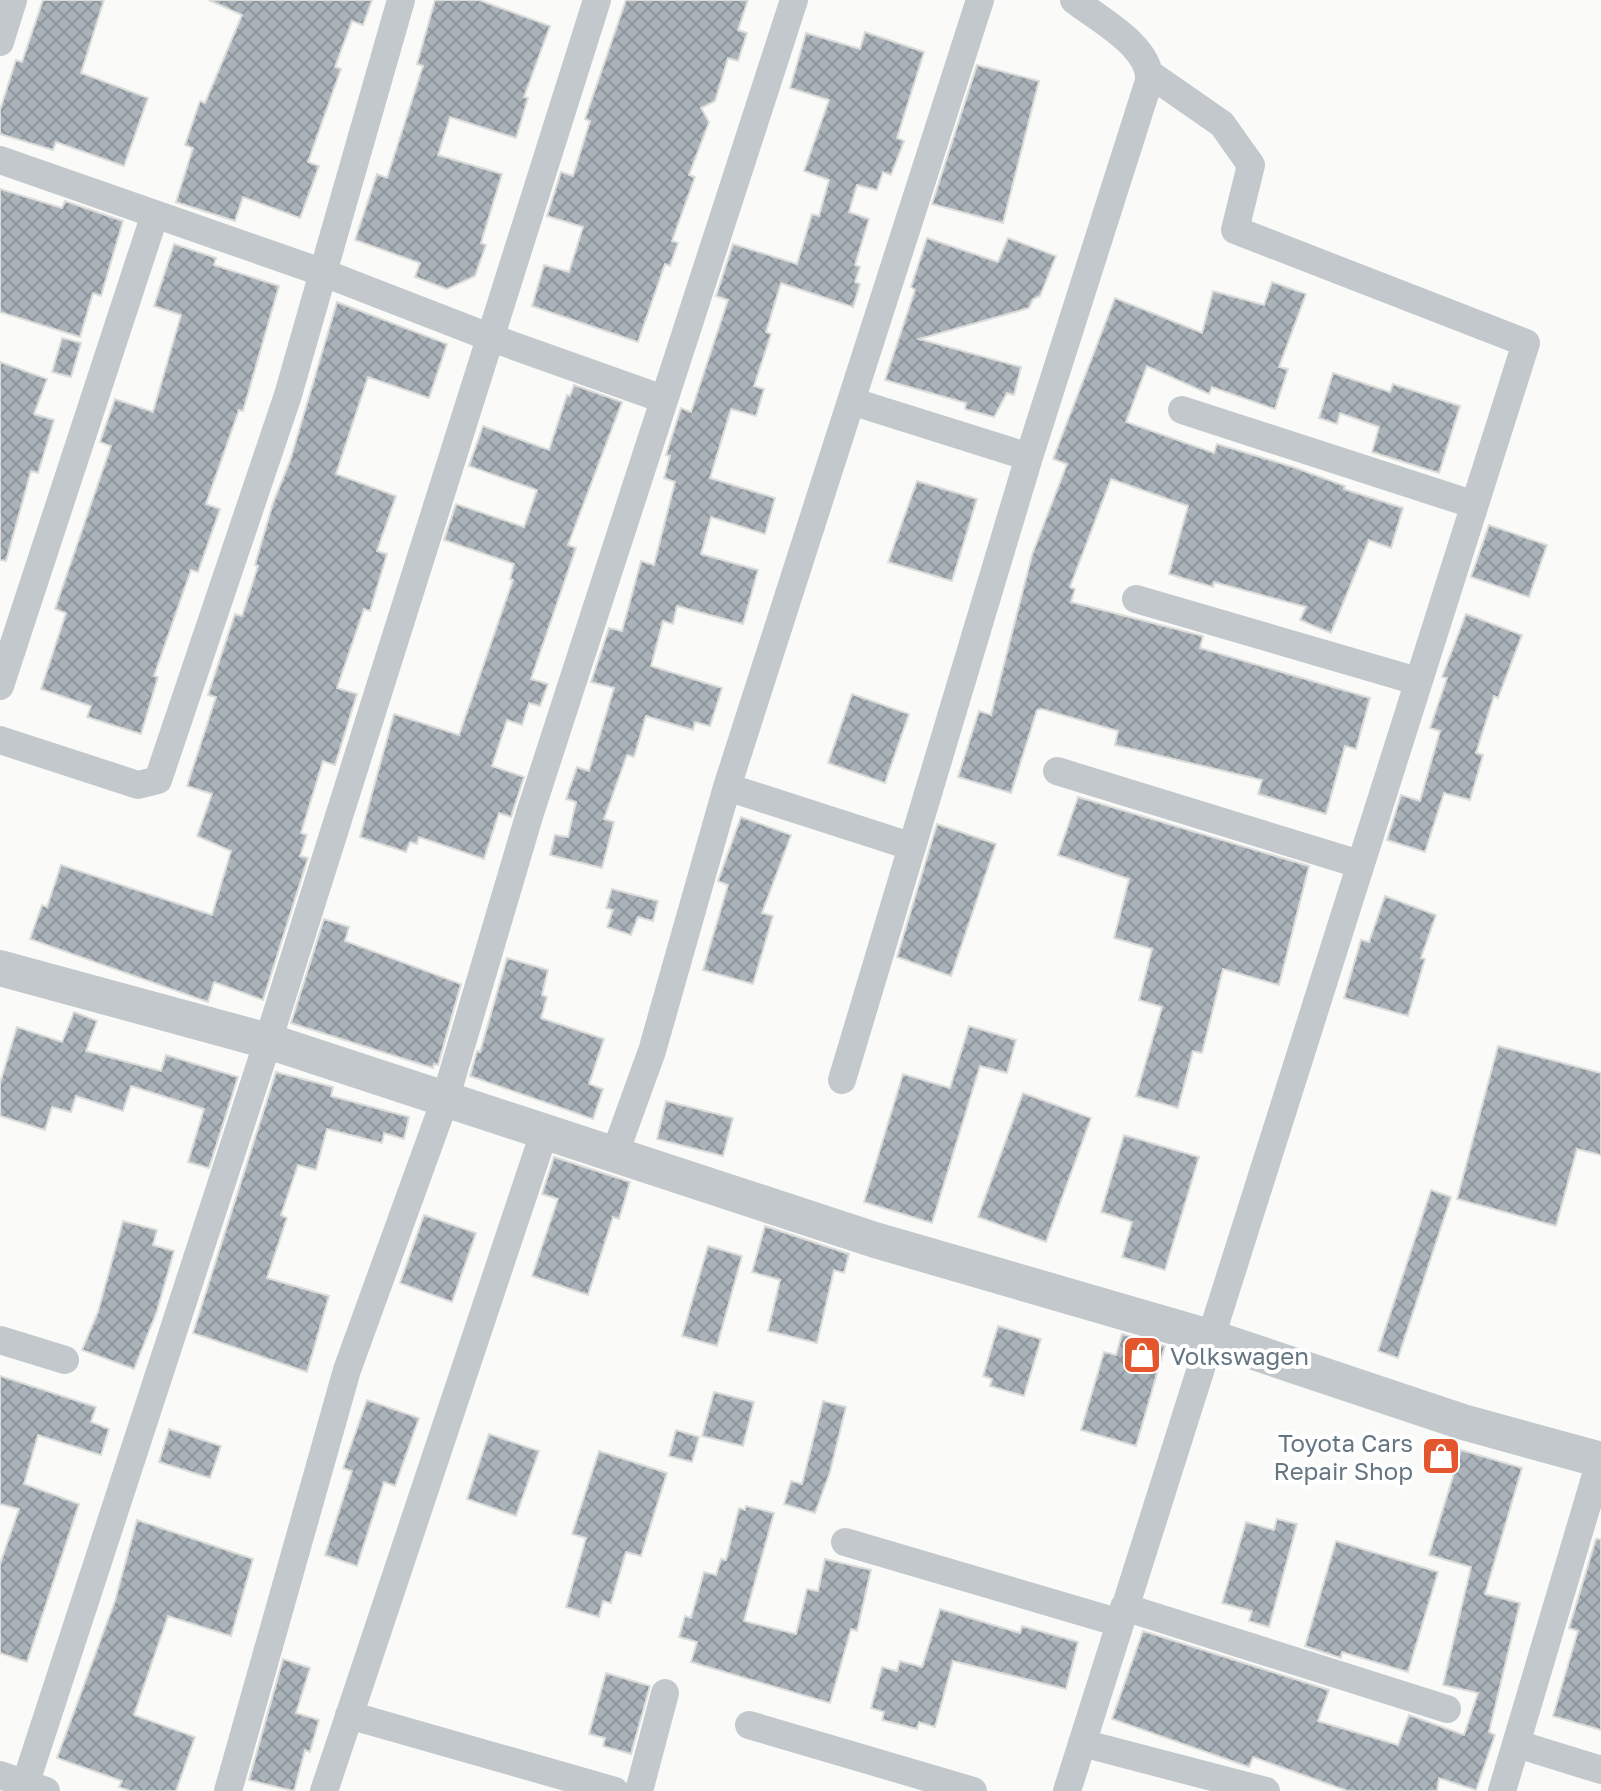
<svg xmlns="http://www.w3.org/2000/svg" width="1601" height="1791" font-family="'Golos Text',sans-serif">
<defs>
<pattern id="building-cross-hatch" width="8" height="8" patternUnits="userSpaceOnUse" patternTransform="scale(2)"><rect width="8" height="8" fill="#aab3b9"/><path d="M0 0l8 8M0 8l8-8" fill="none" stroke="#8e969c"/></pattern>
</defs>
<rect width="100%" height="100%" fill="#fafaf8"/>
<!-- building -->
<path fill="url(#building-cross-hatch)" stroke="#dcdcda" stroke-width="2" d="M43,0H104L81,73L148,98L124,166L56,142L53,150L0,134V110L16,60L22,62Z
M209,0H372L363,25L352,21L335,67L341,69L308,162L319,166L300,218L243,197L235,221L176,202L193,148L185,145L200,101L205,103L242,15Z
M435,0H479L550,26L524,97L528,98L516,138L450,117L438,155L502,174L481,243L486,245L475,276L447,289L415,277L420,263L355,240L377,174L387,178L423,66L417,64Z
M626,0H748L738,30L747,33L738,61L728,58L715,101L701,108L709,122L689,175L695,177L672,241L678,243L670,266L665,264L638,342L532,306L544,265L569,272L583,227L547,216L561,172L573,176L590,121L585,119Z
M865,32L924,52L897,138L904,141L891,175L883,172L877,190L857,185L849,212L869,219L855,265L860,267L855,282L860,284L853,307L781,283L766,332L771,334L754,386L764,389L756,416L731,409L710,478L775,498L765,534L711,517L701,554L758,570L743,624L677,606L673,624L663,621L651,666L722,688L710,726L695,722L693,730L646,716L634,757L627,755L604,819L614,822L602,868L550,855L555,835L568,837L576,802L566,799L577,767L589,771L614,688L591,682L609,628L622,631L641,561L654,565L675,482L664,478L670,456L666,455L681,408L691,412L728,300L716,296L733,244L797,264L812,214L819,216L829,180L804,171L829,100L790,88L806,33L860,49Z
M977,65L1039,81L1003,223L932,204Z
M0,189L62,208L65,201L123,221L101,296L93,293L80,337L0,312Z
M927,238L998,262L1008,238L1056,256L1040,296L1033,299L1029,308L919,339L1021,367L1014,395L1007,393L994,417L965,409L966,403L885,380L915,290L911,287Z
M174,244L216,258L214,265L279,286L243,411L239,410L206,504L220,509L198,572L191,570L154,676L158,677L141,734L87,717L91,706L41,689L66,613L55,609L111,446L100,442L115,399L153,412L181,315L154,306Z
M1272,282L1306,294L1279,367L1288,369L1275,409L1212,387L1209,394L1147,366L1126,422L1214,453L1217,444L1293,467L1345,486L1344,489L1403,508L1391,548L1369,540L1331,633L1300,620L1306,607L1214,582L1213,587L1169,574L1188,506L1111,479L1070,587L1075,589L1071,602L1203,636L1200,648L1370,698L1356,749L1345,746L1326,814L1258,794L1262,780L1115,745L1118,731L1042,709L1037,710L1011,793L958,777L979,711L991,715L1032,555L1067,464L1053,459L1115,298L1202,333L1213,291L1264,305Z
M337,302L447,344L429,398L368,377L336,474L396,496L377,551L387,554L370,611L364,609L337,688L357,694L335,765L323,761L301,833L307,835L300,856L308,858L263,1000L214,982L208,1002L30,939L42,905L47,907L61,865L212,915L231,851L197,836L212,794L187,786L216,697L208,695L235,614L242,616L258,566L255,565L273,503L290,461Z
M62,338L81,343L71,377L52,372Z
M0,362L47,379L34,414L54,420L38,473L31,471L6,561L0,560Z
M1333,373L1390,392L1393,384L1460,406L1439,473L1372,452L1379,427L1340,413L1337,424L1319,418Z
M574,385L622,402L568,545L576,548L531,679L548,684L540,706L529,703L522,725L507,720L492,766L524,777L511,817L499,813L484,859L419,837L417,844L410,842L406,852L360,837L394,714L459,735L513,580L510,579L514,564L444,540L456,504L524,527L537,490L469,466L483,426L549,450L567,395L570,396Z
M917,481L977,499L952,581L888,562Z
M1489,525L1547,545L1529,597L1471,577Z
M1466,614L1522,635L1498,698L1494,696L1476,753L1483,755L1470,800L1444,793L1425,852L1387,840L1401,795L1420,801L1440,731L1430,728L1447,678L1442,677Z
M852,694L909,714L885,783L828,763Z
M1078,797L1309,866L1279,985L1223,969L1202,1053L1193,1051L1178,1108L1136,1096L1162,1007L1139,1000L1152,949L1114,938L1129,879L1058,855Z
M741,817L791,835L762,913L773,916L753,984L703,970L728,885L718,881Z
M937,824L996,844L951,976L897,957Z
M612,889L658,901L653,921L638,917L631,935L607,927L613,910L606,908Z
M1385,896L1436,915L1421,958L1425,959L1408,1016L1344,998L1361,940L1369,942Z
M324,919L349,927L345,941L461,984L438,1065L434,1064L433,1068L291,1023Z
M507,958L548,970L542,995L547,997L541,1018L604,1039L589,1084L603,1089L593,1119L470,1076L477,1051L480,1052Z
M74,1012L97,1021L86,1051L161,1071L166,1055L238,1077L209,1168L188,1162L204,1109L131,1086L123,1111L76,1096L71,1112L52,1107L45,1130L0,1116V1083L17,1027L62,1042Z
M969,1026L1016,1040L1007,1073L980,1066L932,1223L864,1202L903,1074L950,1088Z
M1498,1046L1601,1073V1155L1577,1149L1556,1226L1457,1199Z
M276,1072L333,1087L331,1096L409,1117L404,1139L384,1133L382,1143L327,1129L316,1170L298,1165L281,1215L287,1218L267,1278L329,1296L307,1372L193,1333Z
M1023,1093L1091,1118L1046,1242L978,1217Z
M666,1101L733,1118L723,1156L657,1139Z
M1124,1135L1199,1157L1165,1270L1122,1257L1132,1222L1101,1212Z
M554,1157L630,1182L619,1219L613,1217L588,1295L532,1276L558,1199L542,1194Z
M1431,1190L1451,1197L1398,1358L1378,1351Z
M424,1215L476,1233L452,1302L400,1283Z
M123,1221L157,1230L153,1245L174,1251L157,1311L134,1369L82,1350L98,1312Z
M765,1226L849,1254L844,1273L834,1270L817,1343L768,1331L780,1280L752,1272Z
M708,1246L742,1256L717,1346L682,1336Z
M998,1326L1041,1339L1024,1396L990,1386L992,1379L983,1376Z
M1122,1334L1165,1346L1136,1446L1081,1430L1104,1352L1116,1355Z
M0,1376L96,1407L91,1422L109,1429L101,1455L38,1435L24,1484L79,1504L27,1662L0,1653V1564L19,1509L0,1504Z
M714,1392L754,1402L743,1446L702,1436Z
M367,1400L419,1418L395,1486L384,1482L357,1566L325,1555L352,1471L343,1468Z
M823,1401L846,1407L830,1472L815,1513L784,1504L791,1481L802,1484Z
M169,1429L221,1446L210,1478L159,1462Z
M676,1430L699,1437L692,1462L669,1456Z
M489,1434L539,1451L516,1516L467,1499Z
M1461,1450L1522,1468L1485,1594L1520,1603L1489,1732L1495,1735L1476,1790L1439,1778L1437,1791H1348L1253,1757L1249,1767L1112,1719L1143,1631L1329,1690L1318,1721L1398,1745L1409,1715L1464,1735L1478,1693L1443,1685L1471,1567L1429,1555Z
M599,1451L667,1473L641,1556L626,1552L611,1603L603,1601L599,1617L566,1607L586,1538L572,1534Z
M746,1506L774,1513L744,1621L796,1634L807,1589L818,1591L825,1559L871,1570L857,1631L851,1629L830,1703L691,1662L697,1642L679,1637L685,1616L691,1618L704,1572L716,1575L721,1559L726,1560L739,1508L745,1510Z
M1277,1519L1297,1524L1269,1627L1249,1621L1252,1611L1222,1603L1246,1522L1274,1530Z
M137,1520L253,1559L231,1636L168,1616L134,1715L195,1737L176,1791H131L119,1787L122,1781L57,1758L115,1601Z
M1596,1539H1601V1730L1553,1716L1578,1631L1569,1628Z
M1336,1541L1438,1572L1408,1672L1342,1652L1341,1658L1305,1646Z
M940,1609L1020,1633L1022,1626L1078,1642L1066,1689L953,1661L935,1727L919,1722L917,1729L882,1720L884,1712L871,1708L882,1667L897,1671L900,1661L922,1667Z
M283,1659L310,1668L296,1713L319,1720L310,1752L305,1750L294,1791L249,1780Z
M606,1673L650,1686L631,1754L603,1746L605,1738L589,1734Z"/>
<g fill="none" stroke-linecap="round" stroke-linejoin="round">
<!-- minor -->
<path stroke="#c3c8cc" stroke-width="28" d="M0,42L13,0
M0,160L324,273L489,337L663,399
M851,401L1029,457
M1182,410L1472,504
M1136,599L1417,681
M0,686L155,214
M0,740L138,785L158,780L288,395L401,0
M1057,771L1359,864
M727,787L910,846
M842,1080L1029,457L1149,81C1152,47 1098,19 1074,0
M614,1156L652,1051L727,787L980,0
M0,1340L65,1360
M845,1542L1120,1623
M1124,1607L1447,1709
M349,1715L615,1791
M749,1725L973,1791
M1082,1743L1266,1791
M1517,1744L1601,1770
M0,1775L46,1791
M23,1791L268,1041L597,0
M228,1791L347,1370L445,1100L530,813L794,0
M324,1791L544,1133
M639,1791L665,1693
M1067,1791L1526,343L1235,230L1251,165L1222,124L1150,74
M1502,1791L1601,1458"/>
<!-- tertiary -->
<path stroke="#c3c8cc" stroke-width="36" d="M0,968L268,1041L875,1240L1209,1337L1463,1422L1601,1460"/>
</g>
<!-- icons -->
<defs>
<symbol id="shop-square" viewBox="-11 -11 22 22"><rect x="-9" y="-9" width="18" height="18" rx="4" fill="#e4572e" stroke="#fff"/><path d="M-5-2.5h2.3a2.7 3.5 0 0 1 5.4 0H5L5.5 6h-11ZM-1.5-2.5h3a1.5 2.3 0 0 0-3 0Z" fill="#fff"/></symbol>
</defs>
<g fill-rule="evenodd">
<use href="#shop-square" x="1120" y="1333" width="44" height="44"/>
<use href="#shop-square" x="1419" y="1434" width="44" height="44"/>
</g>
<g text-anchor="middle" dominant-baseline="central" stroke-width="8" stroke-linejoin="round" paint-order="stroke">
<!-- poi labels -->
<g font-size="24" fill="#657683" stroke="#fff" text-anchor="start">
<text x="1170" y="1355">Volkswagen</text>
<text x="1413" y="1442" text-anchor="end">Toyota Cars<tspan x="1413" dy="28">Repair Shop</tspan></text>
</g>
</g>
</svg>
